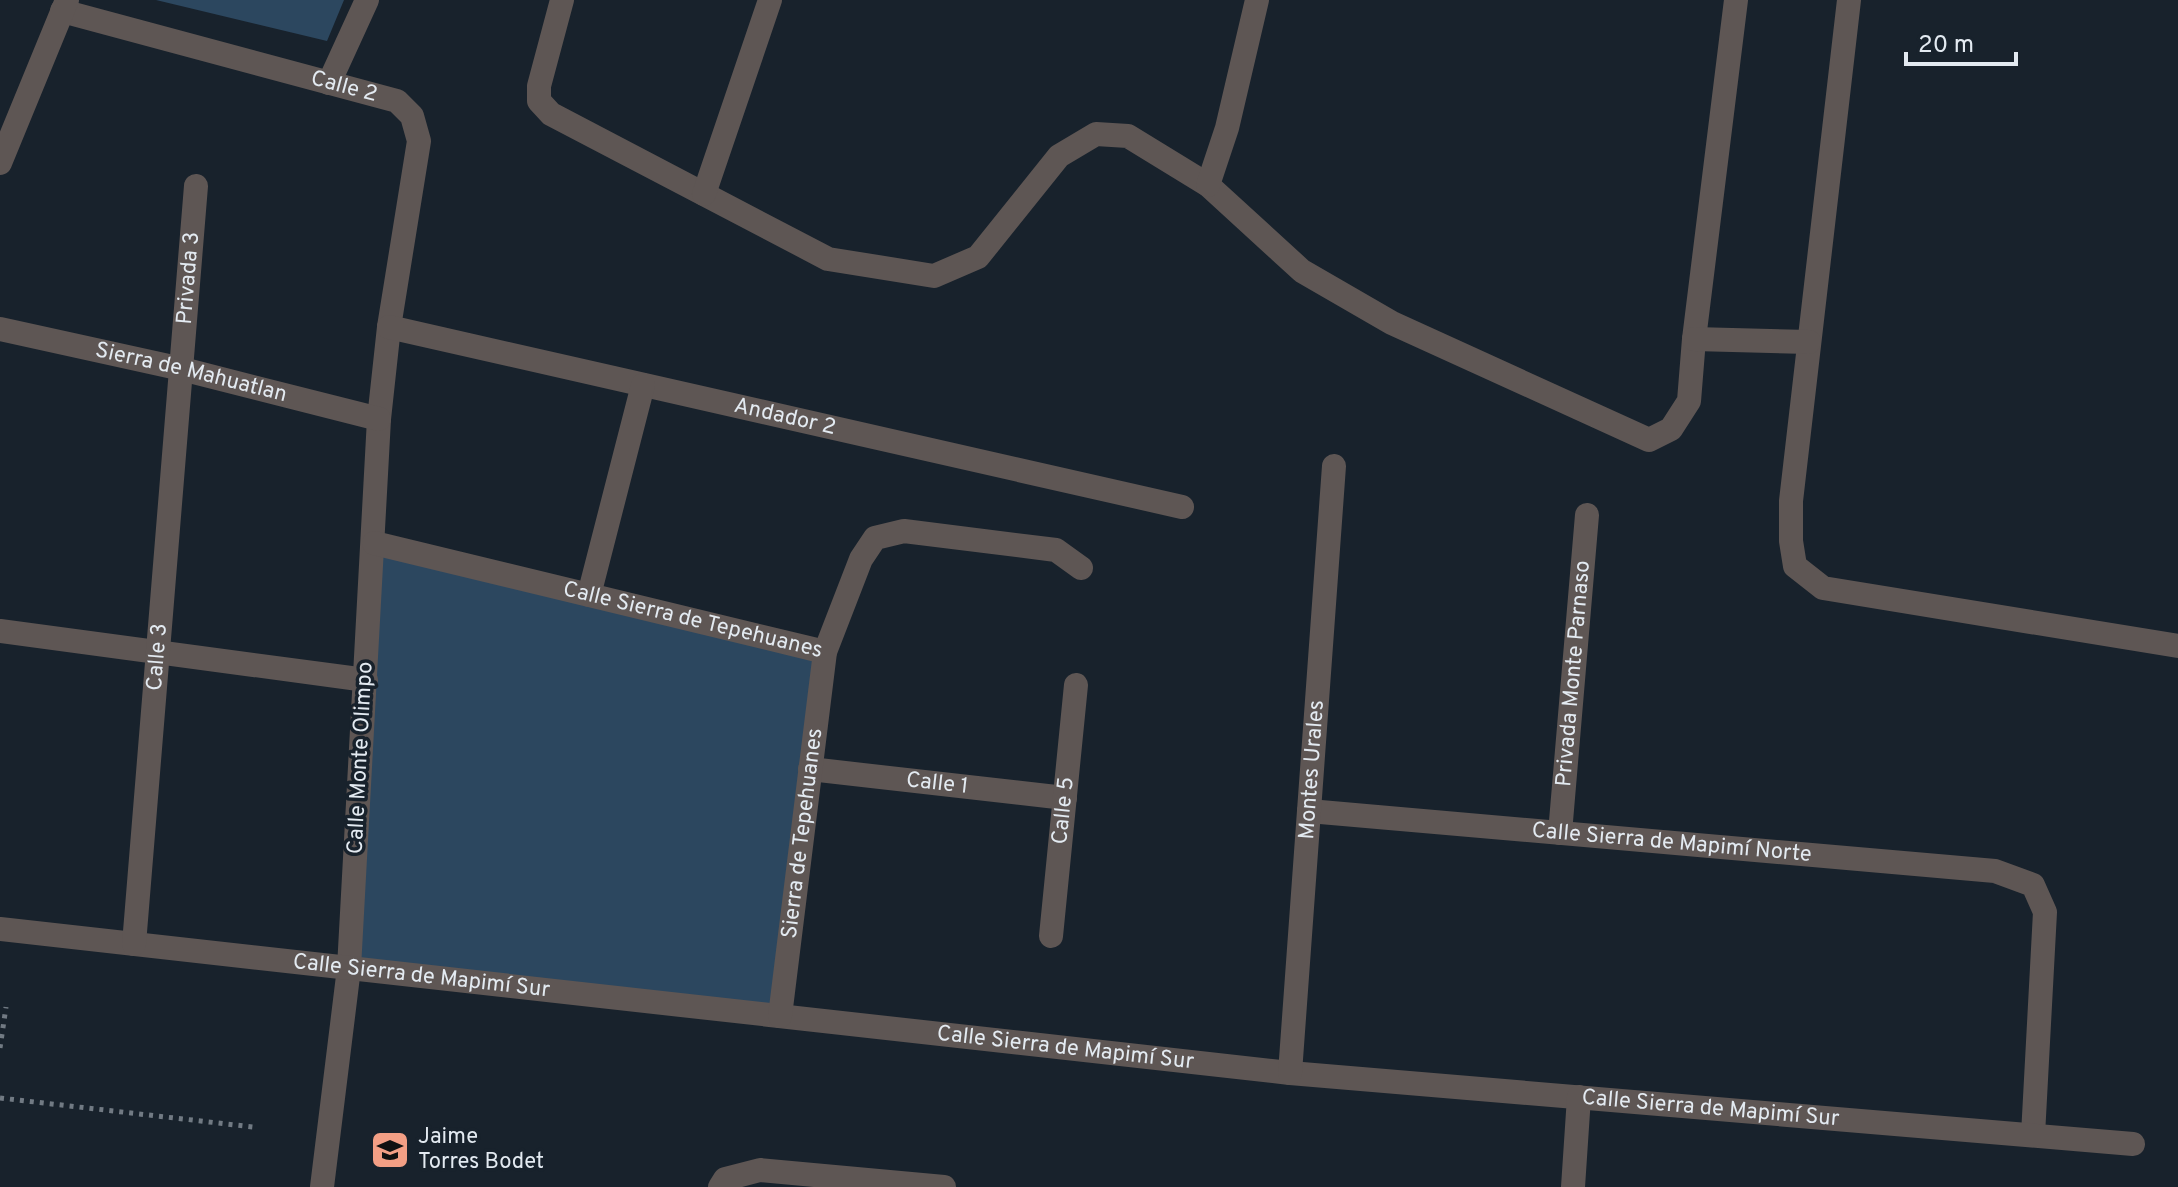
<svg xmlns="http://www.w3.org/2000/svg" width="2178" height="1187" font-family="Overpass,sans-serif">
<rect width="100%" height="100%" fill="#18222c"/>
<!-- green -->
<path fill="#2c475f" d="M156,0H344L327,41Z
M374,543L825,652L780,1016L349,968Z"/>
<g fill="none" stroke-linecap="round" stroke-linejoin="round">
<!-- path -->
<path stroke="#717a83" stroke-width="5" stroke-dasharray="4 6" stroke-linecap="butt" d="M0,1048L6,1007
M0,1098L253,1127"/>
<!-- minor -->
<g stroke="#5e5654" stroke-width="24">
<path d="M562,0L539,86V101L551,114L828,259L934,276L978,257L1059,156L1096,134L1128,136L1208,185L1302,271L1392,323L1649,440L1671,429L1689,401L1694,339L1736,0"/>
<path d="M1849,0L1791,501V541L1795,566L1823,588L2178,646"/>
<path id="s1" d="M62,11L397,101L412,116L419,141L389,327L379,419L349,968L322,1187"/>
<path d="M329,83L367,0"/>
<path d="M0,163L67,0"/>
<path d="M1208,185L1227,128L1257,0"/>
<path d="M704,194L770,0"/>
<path id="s2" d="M389,327L1182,507"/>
<path id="s3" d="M0,329L182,369L379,419"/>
<path d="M1694,339L1809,342"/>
<path id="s4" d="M374,543L825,652"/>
<path d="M589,595L643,385"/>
<path d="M0,631L366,680"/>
<path id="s5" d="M810,769L1065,798"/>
<path id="s6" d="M1309,811L1995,871L2033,885L2045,912L2033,1135"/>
<path id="s7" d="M1560,833L1587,515"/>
<path id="s8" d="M0,929L1290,1073L2133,1144"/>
<path id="s9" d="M1051,936L1076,685"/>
<path id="s10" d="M134,944L196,186"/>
<path id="s11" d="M780,1016L825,652L861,559L875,538L904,531L1056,550L1081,568"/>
<path id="s12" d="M1290,1073L1334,466"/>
<path d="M720,1187L725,1179L760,1170L944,1187"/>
<path d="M1573,1187L1579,1097"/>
</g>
</g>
<!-- icons -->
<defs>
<symbol id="school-square" viewBox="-11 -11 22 22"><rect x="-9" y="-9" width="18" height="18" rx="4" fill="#f39f85" stroke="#18222c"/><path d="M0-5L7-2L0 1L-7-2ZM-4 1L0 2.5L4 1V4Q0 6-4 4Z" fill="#111"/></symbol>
</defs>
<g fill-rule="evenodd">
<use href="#school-square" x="368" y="1128" width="44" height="44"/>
</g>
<g text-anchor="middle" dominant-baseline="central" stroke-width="7" stroke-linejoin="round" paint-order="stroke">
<!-- street labels -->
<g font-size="22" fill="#e3eaf1" stroke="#18222c">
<text stroke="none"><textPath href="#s1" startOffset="292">Calle 2</textPath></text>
<text stroke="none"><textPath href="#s10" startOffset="668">Privada 3</textPath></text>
<text stroke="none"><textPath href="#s3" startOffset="196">Sierra de Mahuatlan</textPath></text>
<text stroke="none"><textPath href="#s2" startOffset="406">Andador 2</textPath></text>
<text stroke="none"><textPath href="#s4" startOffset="328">Calle Sierra de Tepehuanes</textPath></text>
<text stroke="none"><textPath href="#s10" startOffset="288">Calle 3</textPath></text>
<text stroke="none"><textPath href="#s7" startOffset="160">Privada Monte Parnaso</textPath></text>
<text transform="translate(361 758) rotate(-87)">Calle Monte Olimpo</text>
<text stroke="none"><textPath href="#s12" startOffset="304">Montes Urales</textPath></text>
<text stroke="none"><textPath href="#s5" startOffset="128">Calle 1</textPath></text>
<text stroke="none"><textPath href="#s9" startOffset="126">Calle 5</textPath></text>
<text stroke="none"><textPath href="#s11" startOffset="184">Sierra de Tepehuanes</textPath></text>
<text stroke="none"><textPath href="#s6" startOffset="364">Calle Sierra de Mapimí Norte</textPath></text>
<text stroke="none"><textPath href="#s8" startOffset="424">Calle Sierra de Mapimí Sur</textPath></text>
<text stroke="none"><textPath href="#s8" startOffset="1072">Calle Sierra de Mapimí Sur</textPath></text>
<text stroke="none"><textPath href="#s8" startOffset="1720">Calle Sierra de Mapimí Sur</textPath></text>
</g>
<!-- poi labels -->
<g font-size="22" fill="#e3eaf1" stroke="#18222c" text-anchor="start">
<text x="418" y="1137">Jaime<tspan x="418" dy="25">Torres Bodet</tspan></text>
</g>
</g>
<!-- scale -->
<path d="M1906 52v12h110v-12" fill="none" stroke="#e3eaf1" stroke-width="4"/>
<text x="1918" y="52" font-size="24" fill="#e3eaf1" stroke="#18222c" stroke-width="6" paint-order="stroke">20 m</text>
</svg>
